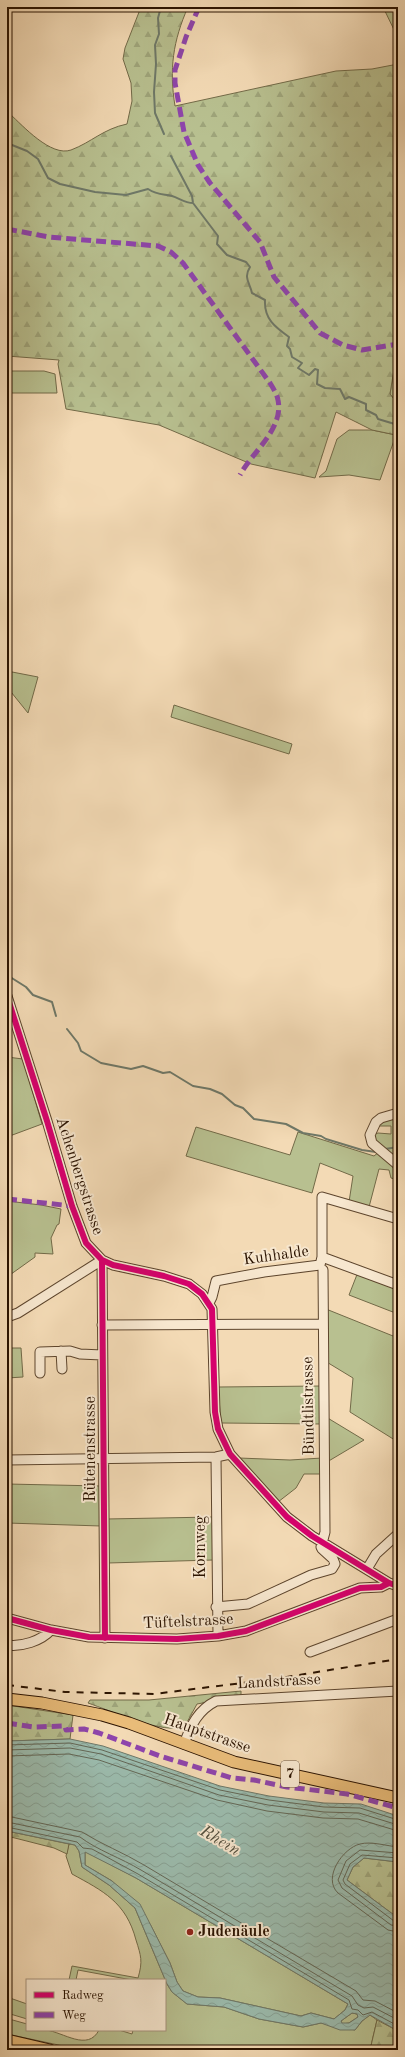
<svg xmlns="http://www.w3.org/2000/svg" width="405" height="2057" font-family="'Old Standard TT',serif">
<defs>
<pattern id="forest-firs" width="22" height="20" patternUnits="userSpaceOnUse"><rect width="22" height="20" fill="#b8c090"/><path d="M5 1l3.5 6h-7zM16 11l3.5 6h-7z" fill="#9ea47a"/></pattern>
<pattern id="water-waves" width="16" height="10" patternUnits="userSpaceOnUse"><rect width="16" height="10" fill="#9bbbad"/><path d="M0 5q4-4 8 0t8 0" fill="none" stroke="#86a093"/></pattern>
</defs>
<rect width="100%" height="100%" fill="#f3dab5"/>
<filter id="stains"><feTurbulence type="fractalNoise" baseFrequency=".005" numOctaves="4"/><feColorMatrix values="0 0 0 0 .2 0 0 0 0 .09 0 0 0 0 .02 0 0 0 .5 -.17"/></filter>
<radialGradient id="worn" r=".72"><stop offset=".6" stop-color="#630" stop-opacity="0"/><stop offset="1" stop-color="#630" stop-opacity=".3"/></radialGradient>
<!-- green -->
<path fill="#b8c090" stroke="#726a48" d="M383,7H392L398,18V38Z
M398,362V420L394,419L398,404L390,394L395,363Z
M7,371H44L55,374L57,393H7Z
M349,430H372L396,435L380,480L349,475L319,477L326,471L337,439Z
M7,671L38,677L28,713L7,687Z
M174,705L292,744L289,754L171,717Z
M7,1057L23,1059L42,1124L7,1137Z
M398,1116V1162L379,1146L373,1135L378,1133L391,1134V1126H376L378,1123Z
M196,1127L290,1155L298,1132L374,1156L379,1152L398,1167V1180L391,1178L389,1170L379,1169L369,1207L349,1202L353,1176L320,1163L312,1193L186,1156Z
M7,1201L41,1205L61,1209L59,1224L57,1225L51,1238L53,1254L35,1253V1257L7,1277Z
M358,1272L398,1288V1314L349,1295Z
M326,1309L398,1338V1442L350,1412L353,1378L325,1361Z
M7,1348H21L23,1377L7,1378Z
M321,1386V1424L221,1423L218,1387Z
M326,1417L364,1440L327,1462Z
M239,1458L290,1460L322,1458V1474H304L296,1488L278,1502Z
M7,1484L101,1486V1526L7,1523Z
M213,1517V1560L108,1563L106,1519Z
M69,1844L75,1845L79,1851L82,1867L109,1885L135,1908L167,1984L172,1992L187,2004L224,2007L259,2019L303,2027L321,2023L355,2030L362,2021L370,2015L377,2020L370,2050H82L7,2034V2020L9,2019L27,2024V2030C33,2030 40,2029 46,2030C63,2032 88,2052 99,2030H119L132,2034L133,2030H165V1980H132L78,1970L76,1980H69L72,1966L138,1978C143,1961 141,1956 136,1940C126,1902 103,1891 72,1874L66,1856Z
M85,1851L136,1878L348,2004L345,2010L334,2019L311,2013L301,2016L220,1998L198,1997L183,1991L177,1982L170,1963L150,1924L112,1881L85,1865Z
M7,1997L27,2004V2019L7,2013Z
M352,2013L357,2014L358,2017L349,2023L342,2024L341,2021Z"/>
<!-- forest -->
<path fill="url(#forest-firs)" stroke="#726a48" d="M141,7H188C173,41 169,69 175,106L336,71L372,69L398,64V362L395,363L390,394L398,404L394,419L396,435L372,430L336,412L315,478L251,464L159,425L66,409L58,364L59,360L7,356V109L10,114C23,126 51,157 71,150C92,142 103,129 127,124L132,101L131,83L123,59L125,48Z
M241,1691V1696L197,1704L185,1726C166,1736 109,1710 88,1703L90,1700H149Z
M7,1705L73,1715L70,1739L7,1741Z
M7,1831L69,1844L67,1854L54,1848L7,1836Z
M364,1858L398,1862V1918L347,1880L353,1867Z
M377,2020L398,2031V2050H370Z"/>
<!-- water -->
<path fill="url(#water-waves)" stroke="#6e7868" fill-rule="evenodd" d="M70,1739L103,1746L220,1786L269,1796L324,1803L361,1804L398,1816V1862L364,1858L353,1867L347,1880L398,1918V2031L370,2015L362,2021L355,2030H340L321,2023L303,2027L259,2019L224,2007L187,2004L172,1992L167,1984L135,1908L109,1885L82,1867L79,1851L75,1845L7,1831V1741ZM85,1852L136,1878L348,2004L345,2010L334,2019L311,2013L301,2016L220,1998L198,1997L183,1991L177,1982L170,1963L140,1904L112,1881L85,1865ZM352,2013L357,2014L358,2017L349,2023H342L341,2021Z"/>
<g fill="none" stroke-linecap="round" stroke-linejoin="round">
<!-- shore -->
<path stroke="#636756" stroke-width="1" d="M7,1745L70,1743L102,1750L220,1790L269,1800L324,1807L360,1808L398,1820
M7,1750L70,1748L101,1754L219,1795L268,1805L324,1812L359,1813L398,1825
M7,1756L69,1754L99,1760L217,1800L267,1811L323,1818L358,1819L398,1831
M7,1816L82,1832C101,1844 124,1853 144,1865C214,1907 285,1949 356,1991L363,2000L375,2001L398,2013
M7,1822L80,1837C97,1850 121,1858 141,1870C211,1912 282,1954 352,1996L358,2005L364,2008L373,2007L398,2020
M7,1827L77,1842L83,1848L92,1849L138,1874L349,2000L352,2009L358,2010L363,2015L372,2012L398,2026
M398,1847C387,1846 371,1841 360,1844C343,1848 322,1878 338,1893L388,1930L398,1932
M398,1853L360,1850L346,1861L338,1880L342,1888L391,1925L398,1926
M398,1858L362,1855L350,1864L343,1880L345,1884L394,1921H398"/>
<!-- stream -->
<path stroke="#6e7868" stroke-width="2" d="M161,7L158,18L159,34L155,45L156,64L154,92L155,113L164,134
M7,143L27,151L38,159L48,178L60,184L95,192L126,195L148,189C157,195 162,194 172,196C179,198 185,203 193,203
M171,156L192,196L193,203L218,236L217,244L227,255L246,262L250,267C243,278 250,283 252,293L265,300C264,319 275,327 289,337L287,346L290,349L292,357L302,363L298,368L309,375L315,369L318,370L317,384L325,388L340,389L345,399L349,397L366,404V410L376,415L378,419L398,425
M7,975L26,987L33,995L52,1002L56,1016
M67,1029L78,1043L81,1051L101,1063L131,1069L143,1066L163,1073L170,1072L193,1086L210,1089L222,1094L235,1105L243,1108L254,1119L286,1124L303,1133L321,1136L326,1139L362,1150L376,1152
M385,1149L398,1147"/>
<defs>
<path id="minor" d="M7,996L47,1121L72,1206L86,1243L102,1260L113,1265L164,1276L189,1284L202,1294L212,1309L215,1412L218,1429L230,1454L287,1517L312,1536L389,1583L398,1586
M398,1113L381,1118L376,1122L370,1135L372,1143L398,1165
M322,1257L398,1285
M102,1260L105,1638
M209,1303L212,1297L216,1281L264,1272L320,1265L322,1257V1197L398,1219
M7,1317L18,1313L102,1260
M102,1325L322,1324
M61,1351L62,1369
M40,1373V1352L70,1351L80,1354L102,1355
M216,1457L218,1636
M7,1460L216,1457L230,1454
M367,1569L376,1554L398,1534
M216,1607L248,1604L311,1575L332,1569L335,1564L333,1559L322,1549L321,1547L325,1532L323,1270
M7,1618L51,1630L89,1637L177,1639L218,1636L246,1631L360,1588L381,1587L389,1583
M7,1645C22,1647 41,1641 51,1630
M310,1652L398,1619
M184,1744C191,1725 198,1710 216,1701L398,1691"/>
<path id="major" d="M7,1699L42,1703L102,1715L129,1723L234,1762L398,1798
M7,2040L50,2050"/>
</defs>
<!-- minor casing -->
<use href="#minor" stroke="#5d452d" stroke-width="11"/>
<!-- major casing -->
<use href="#major" stroke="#2b1300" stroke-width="13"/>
<!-- minor -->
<use href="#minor" stroke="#f7e7cf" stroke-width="9"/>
<!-- major -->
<use href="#major" stroke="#eabd7a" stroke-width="11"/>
<!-- rail -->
<path stroke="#2b1300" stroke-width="2" stroke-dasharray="7 7" stroke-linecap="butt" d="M7,1685L65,1692L154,1694L274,1679L398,1659"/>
<!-- quiet -->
<path stroke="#8e44ad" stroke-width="5" stroke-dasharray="10 5" stroke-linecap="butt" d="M199,7L186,37L175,70V83L184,132L198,165L210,183L260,242L274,277L320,333L343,345L362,350L398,344
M394,7L398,15
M7,229L49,237L158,246L171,252L183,263L270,383C273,388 277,394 278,400C284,429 252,452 240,475
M7,1199L72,1206
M7,1723L34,1727L65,1726L66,1730L84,1729L99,1733L160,1756L232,1778L254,1780L287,1787L347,1794L398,1808
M7,2048L16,2050"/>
<defs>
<path id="cycleway" d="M7,996L47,1121L72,1206L86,1243L102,1260L113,1265L164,1276L189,1284L202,1294L212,1309L215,1412L218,1429L230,1454L287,1517L312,1536L389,1583L398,1586
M102,1260L105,1638
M7,1618L51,1630L89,1637L177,1639L218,1636L246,1631L360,1588L381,1587L389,1583"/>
</defs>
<!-- cycleway casing -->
<use href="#cycleway" stroke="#f7e7cf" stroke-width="8"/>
<!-- cycleway -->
<use href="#cycleway" stroke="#d6006c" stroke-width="6"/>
</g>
<!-- markers -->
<circle fill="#8f2418" stroke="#f7e7cf" stroke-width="1.5" cx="190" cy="1932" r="4"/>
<g text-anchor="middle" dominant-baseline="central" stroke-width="4" stroke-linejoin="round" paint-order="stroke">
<!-- shield labels -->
<rect fill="#f7e7cf" stroke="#68533e" stroke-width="1" x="281" y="1761" width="18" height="26" rx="3"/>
<g font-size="15" font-weight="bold" fill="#2b1300">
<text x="290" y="1774">7</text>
</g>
<!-- street labels -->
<g font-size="16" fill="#2b1300" stroke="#f7e7cf">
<text transform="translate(79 1176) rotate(72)">Achenbergstrasse</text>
<text transform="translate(276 1256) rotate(-8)">Kuhhalde</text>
<text transform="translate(309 1406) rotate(-91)">Bündtlistrasse</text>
<text transform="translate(91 1449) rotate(-90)">Rütenenstrasse</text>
<text transform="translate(201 1547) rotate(-90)">Kornweg</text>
<text transform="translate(188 1622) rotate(-3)">Tüftelstrasse</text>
<text transform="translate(279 1682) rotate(-3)">Landstrasse</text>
<text transform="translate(207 1734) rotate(19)">Hauptstrasse</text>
</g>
<!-- poi labels -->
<g font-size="16" font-weight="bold" fill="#2b1300" stroke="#f7e7cf" text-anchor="start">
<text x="198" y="1932">Judenäule</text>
</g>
<!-- water labels -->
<g font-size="17" font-style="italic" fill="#524e3d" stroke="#f7e7cf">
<text transform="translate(220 1841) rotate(31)">Rhein</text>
</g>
</g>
<!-- margin -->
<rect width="405" height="2057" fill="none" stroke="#f3dab5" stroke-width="24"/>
<rect x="8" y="8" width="389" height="2041" fill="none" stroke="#2b1300" stroke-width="2"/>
<rect x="12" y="12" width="381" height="2033" fill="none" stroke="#2b1300"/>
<!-- legend -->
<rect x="26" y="1979" width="140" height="52" fill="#f7e7cf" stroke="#a5927c"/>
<rect x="34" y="1992" width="20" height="6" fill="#d6006c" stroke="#a5927c"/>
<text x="62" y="1999" font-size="12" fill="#2b1300">Radweg</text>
<rect x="34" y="2012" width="20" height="6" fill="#8e44ad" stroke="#a5927c"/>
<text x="62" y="2019" font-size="12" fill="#2b1300">Weg</text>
<rect width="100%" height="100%" filter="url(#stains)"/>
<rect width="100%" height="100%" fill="url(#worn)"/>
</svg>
